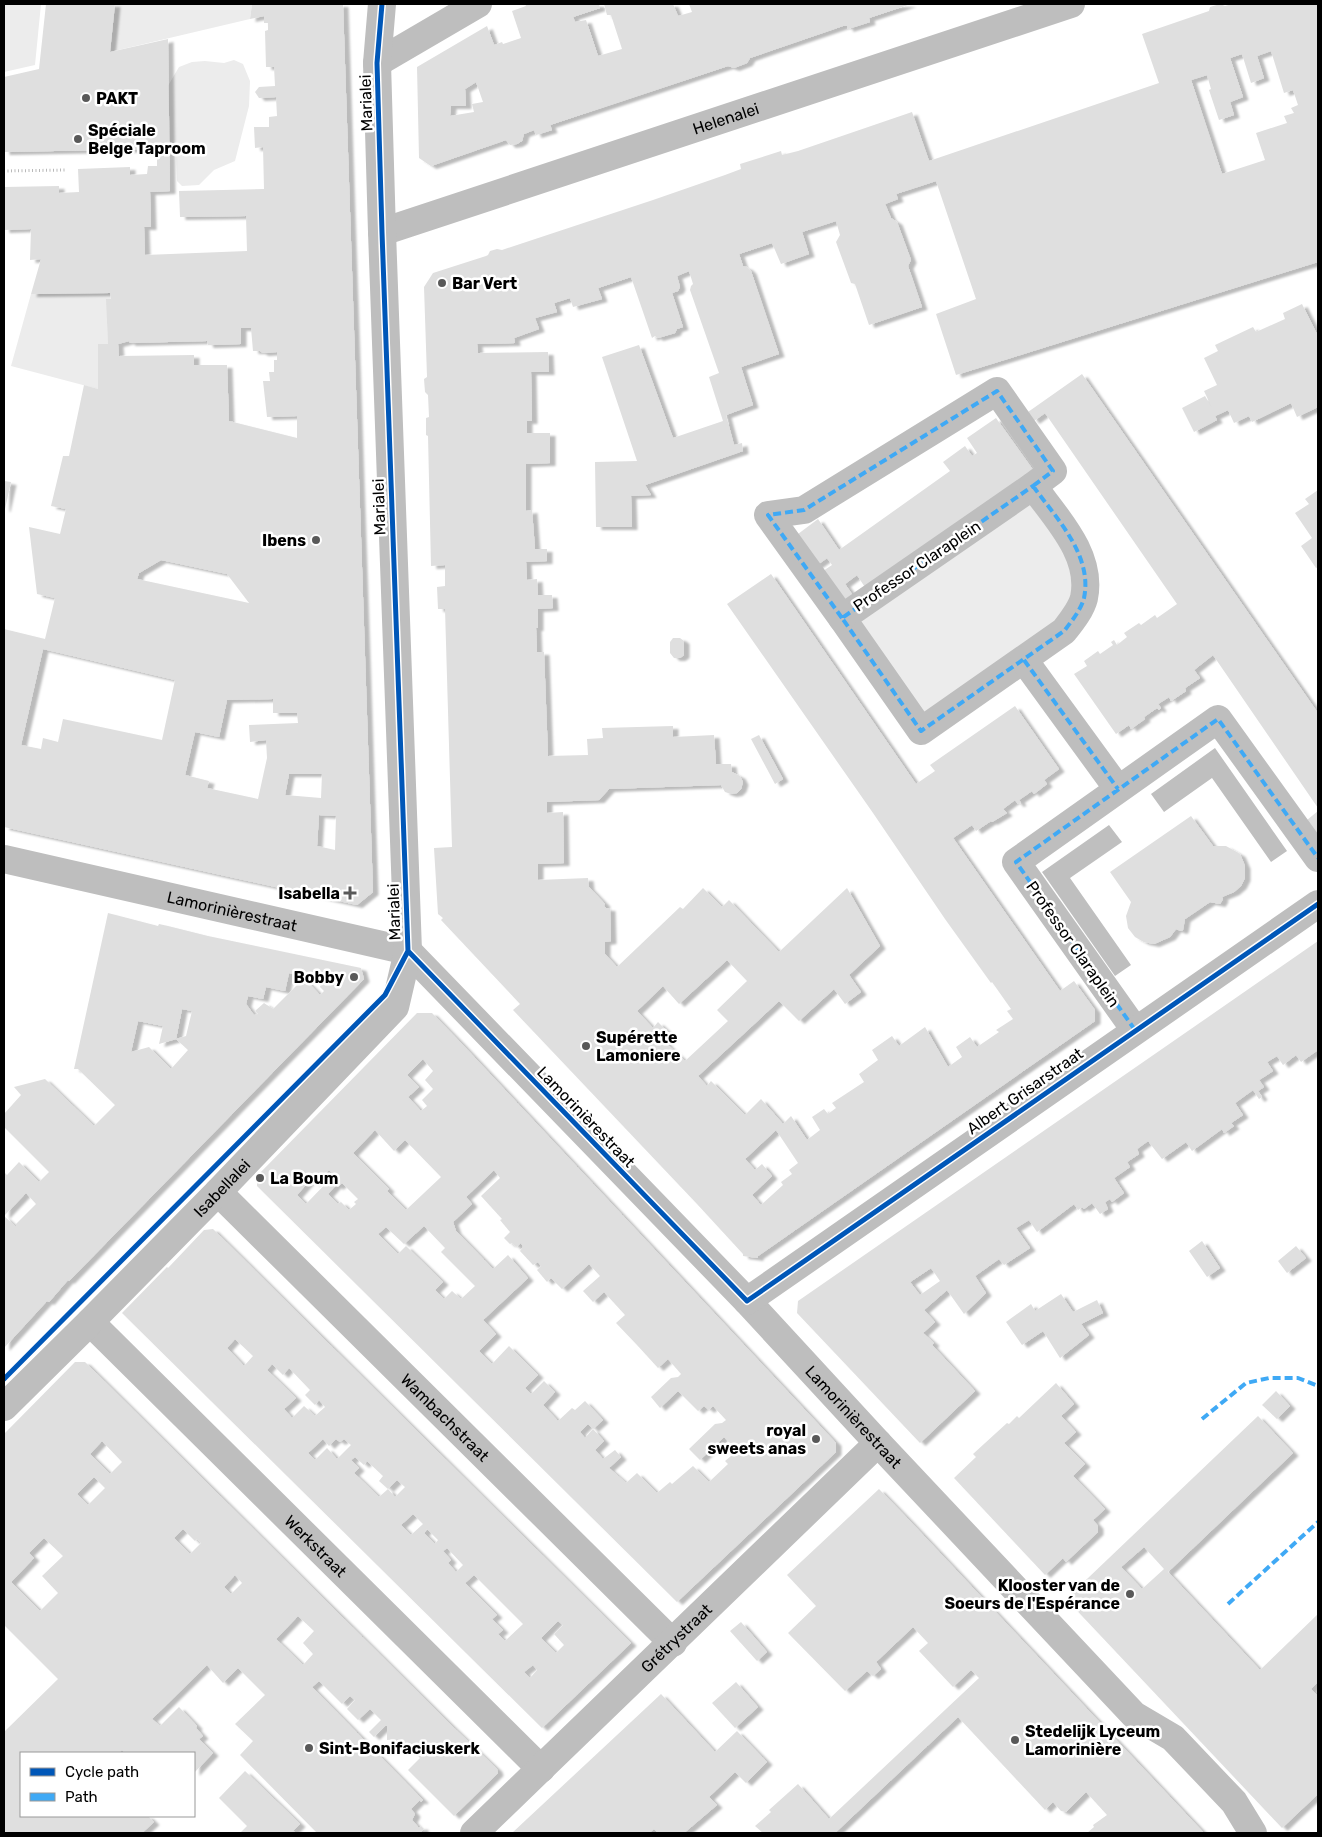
<svg xmlns="http://www.w3.org/2000/svg" width="1322" height="1837" font-family="Rubik,sans-serif">
<defs>
<filter id="shadow"><feDropShadow dx="5.5" dy="3" stdDeviation="1" flood-color="#0004"/></filter>
</defs>
<rect width="100%" height="100%" fill="#fff"/>
<!-- green -->
<path fill="#ececec" d="M4,4H41L35,65L4,72Z
M115,4H252L250,19L110,52Z
M234,60L243,64L250,81L249,106L235,161L214,170L199,185L182,186L177,181L176,151L165,135L162,96L179,67L192,62L205,61L224,63Z
M110,293L111,299H107L108,344H99L98,389L11,366L31,294Z
M1026,496L1066,549L1074,591L1061,621L924,720L855,623Z"/>
<!-- water -->
<path fill="#bfbfbf" d="M1215,748L1287,851L1271,862L1212,778L1164,812L1151,794Z
M1109,825L1122,842L1070,878L1131,965L1115,976L1042,872Z"/>
<!-- building -->
<path fill="#dfdfdf" fill-rule="evenodd" filter="url(#shadow)" d="M46,4H115L110,52L168,39L170,191L150,192L151,227H144L145,255L247,251L246,216L180,217L179,191L264,189L263,147L255,148L254,127H269V117L277,116L276,97L259,98L255,92L259,87L275,86L274,67H266L265,31L268,30V23H264V16L250,19L252,4H343L373,892L357,905L4,827V629L45,639L55,598L37,594L29,527L60,534L66,509L51,506L63,456H69L84,385L98,389V344H108L106,299H111L110,293L31,294L41,259L30,260L31,229L4,230V187L59,186V193L79,192L78,169L130,167V175L147,174L148,166H157V149L4,152V77L39,69ZM241,328H251L253,351H260L263,353L277,352V360H274V372H269L270,381H263L267,417L297,416V438L229,421L227,365H194V355L119,356L118,344L129,341L130,343L207,341L208,345L241,344ZM161,560L227,574L249,603L137,579L139,573ZM43,649L175,680L162,740L63,719L58,742L43,738L41,749L21,745ZM273,699V713H297L298,723L249,725L250,742L266,740L267,758L258,799L207,788L209,781L185,775L195,732L219,737L227,700ZM289,774H322L321,798L285,795ZM319,815L336,816L335,850L317,846Z
M525,4H599L600,8L573,17L575,22L586,20L598,56L622,49L611,15H607L604,4H673L678,16L692,12L689,4H911L869,18L870,22L848,29L847,26H843L750,58L747,63L734,68L728,66L550,125L552,130L536,135L534,130L524,134L522,141L517,144L510,145L506,140L431,166L419,158L417,67L487,26L494,45L502,42L503,44L521,38L512,11L526,6ZM476,82L483,102L472,104L474,112L450,116L451,106H466L465,89Z
M1220,4L1225,6L1232,4H1318V262L956,375L936,314L976,299L936,181L896,194L898,199L885,204L891,218L897,222L911,260L908,266L922,307L869,325L855,284L851,283L850,280L836,242L840,235L836,221L802,232L809,254L781,264L772,243L739,254L743,266L747,267L751,271L779,354L741,367L753,405L726,415L734,445L742,443L743,451L645,485L651,495L631,496L632,527H596L595,462L637,461L602,357L639,345L673,438L723,421L709,377L719,373L690,290L691,286L693,284L689,271L677,276L680,287L678,291L672,293L683,327L677,329L675,333L658,338L655,336L652,338L631,277L598,288L602,299L573,307L570,298L554,303L557,312L535,318L539,329L514,338L515,343L477,344L478,353L548,352L549,372H531L532,421H527V433H550V463L526,464V511L532,510L535,549H547V561L526,562L527,580L537,579L538,595H552L553,608L538,609V628H536L537,652H544L548,756L588,755L587,739L603,738L602,728L673,726V737L714,735L716,764H731L732,772L740,776L743,782L741,789L737,793L731,794L725,792L721,785L609,789L599,800L547,802V813L563,812L564,863L538,864V880L588,878L589,887L605,904L604,906L606,908H610L611,941L605,942V954L617,967L680,907L683,909L703,888L722,907L729,900L779,952L847,888L880,946L849,975L861,992L845,1004L834,989L799,1021L779,1001L698,1076L707,1086L711,1081L745,1115L761,1099L783,1124L791,1116L807,1140L820,1130L812,1117L824,1109L828,1114L836,1108L832,1103L864,1082L859,1074L878,1060L872,1050L892,1036L899,1046L925,1027L948,1067L962,1057L956,1047L970,1037L977,1047L999,1032L996,1030L1013,1019L1007,1011L1011,1009L992,982L991,983L945,919L873,813L727,604L771,574L916,784L935,771L930,765L1015,706L1059,769L1044,780L1047,784L1034,794L1032,791L1019,800L1021,803L1018,804L1015,800L1003,809L1007,813L992,822L991,821L976,831L972,825L953,838L1060,991L1074,981L1095,1010V1021L758,1256V1258L743,1256V1254L697,1204L513,1010L520,1004L441,920L443,918L438,914L434,848L452,847L445,609H438L437,587L445,586V565L431,566L428,436L426,435V418L429,417L428,395L425,392L424,379L427,377L424,287L433,273L486,256L488,255L490,251L497,249L502,250L653,200L725,175L741,169L740,164L781,151L782,155L798,151L912,112L929,161L1159,83L1142,34L1209,11L1210,7ZM1271,51L1284,93L1293,90L1298,105L1291,108L1294,113L1284,116L1287,123L1256,133L1265,160L1222,174L1191,80L1207,75L1211,89L1209,90L1219,120L1234,115L1230,102L1243,97L1230,58L1242,54L1251,83L1264,78L1257,56ZM727,960L747,981L717,1010L728,1021L685,1061L666,1043L672,1036L658,1022L653,1028L637,1011L663,986L679,1004ZM776,1130L798,1163L789,1170L792,1174L781,1182L783,1185L761,1205L752,1195L772,1176L762,1164L755,1170L745,1159Z
M1302,304L1318,336V407L1297,417L1291,403L1252,422L1249,416L1234,423L1228,410L1215,416L1217,420L1194,432L1182,408L1205,396L1212,408L1204,391L1217,385L1204,358L1218,351L1215,345L1253,327L1256,332L1285,319L1283,313Z
M1082,374L1318,713V808L1213,655L1194,670L1200,678L1185,688L1186,691L1171,701L1169,697L1158,704L1161,708L1159,710L1157,708L1144,717L1145,719L1131,729L1129,725L1116,734L1074,674L1087,666L1084,661L1098,651L1100,654L1113,645L1111,642L1114,640L1117,645L1127,637L1124,633L1139,623L1141,625L1155,615L1157,618L1177,604L1045,413L1034,421L1028,412Z
M996,418L1036,474L868,592L857,575L845,584L854,597L842,605L820,573L832,565L827,558L816,566L794,537L818,519L839,550L950,471L943,462L965,446L972,456L977,453L967,438Z
M4,481L11,482L5,509H4Z
M1318,490V567L1316,568L1301,546L1312,538L1295,513L1309,504L1305,499Z
M673,638H680L684,641V655L680,658H674L670,653V642Z
M759,735L783,779L775,784L751,739Z
M1318,811V837L1307,820Z
M1191,816L1213,846H1226L1240,854L1245,866V878L1241,886L1234,892L1222,897L1223,899L1220,904L1210,902L1185,919L1183,930L1181,931L1176,929L1170,937L1154,944L1144,942L1135,937L1128,928L1126,916L1131,902L1110,872Z
M108,913L158,926L159,924L168,926L208,936L361,968L364,979L69,1281L68,1280L49,1302L47,1301L4,1348V1172L7,1175L19,1162L39,1182L49,1172L4,1127V1114L21,1095L14,1087L45,1079L94,1126L115,1105L78,1069H74ZM289,973L322,981L320,987L324,991L320,995L304,978L273,1009L264,1003L255,1011L258,1014L254,1015L246,1004L248,996L263,999L266,987L285,991ZM182,1009L192,1011L186,1036L176,1039L188,1050L171,1069L149,1047L131,1052L138,1021L163,1026L159,1044L176,1039ZM26,1193L36,1204L16,1224V1227L4,1216Z
M1318,941V1050L1301,1062L1296,1055L1283,1065L1277,1056L1267,1062L1273,1071L1259,1080L1264,1087L1258,1091L1262,1097L1259,1099L1253,1090L1235,1103L1243,1115L1231,1123L1234,1126L1224,1133L1222,1129L1192,1151L1186,1142L1162,1159L1148,1141L1137,1149L1139,1154L1127,1162L1130,1167L1114,1178L1124,1193L1112,1202L1110,1199L1105,1202L1108,1209L1100,1214L1092,1203L1084,1209L1082,1207L1078,1210L1074,1204L1037,1232L1029,1220L1016,1228L1030,1248L1004,1265L999,1259L975,1276L986,1293L964,1314L947,1290L924,1310L935,1322L923,1333L934,1343L932,1345L975,1391L920,1443L797,1313L798,1301ZM931,1268L940,1281L920,1295L910,1282Z
M417,1013H432L461,1043L836,1443V1452L677,1602L257,1186V1176ZM423,1059L433,1071L425,1080L433,1089L422,1100L427,1106L421,1111L408,1097L419,1087L407,1075ZM375,1130L394,1151L405,1140L441,1177L406,1210L387,1191L389,1189L353,1153ZM329,1170L334,1175L306,1204L297,1195L311,1179L315,1184ZM494,1170L500,1178L481,1196L502,1219L500,1220L510,1232L504,1238L510,1244L512,1243L516,1247L521,1243L523,1247L520,1251L533,1265L538,1262L541,1266L537,1270L547,1282L551,1278L562,1289L589,1264L600,1276L583,1291L593,1302L604,1292L625,1315L616,1323L637,1345L658,1368L668,1359L681,1374L678,1377L671,1378L651,1397L660,1408L678,1391L698,1411L704,1406L709,1410L713,1406L726,1420L722,1423L715,1424L689,1449L700,1460L724,1437L737,1451L725,1461L728,1464L709,1482L693,1466L672,1484L670,1482L657,1493L637,1473L626,1483L609,1468L621,1457L615,1450L603,1459L595,1450L604,1441L593,1429L585,1438L580,1432L588,1424L593,1429L603,1420L585,1401L575,1410L572,1408L558,1421L543,1405L555,1392L544,1381L531,1394L525,1388L538,1375L509,1346L492,1364L479,1351L496,1334L483,1320L528,1278L508,1255L493,1269L456,1231L453,1222L472,1204L466,1197ZM342,1183L358,1199L354,1202L356,1204L349,1210L341,1202L338,1204L328,1194L336,1185L338,1187ZM424,1226L445,1248L441,1252L475,1286L461,1299L452,1291L444,1299L435,1290L443,1282L406,1246L398,1254L378,1234L386,1227L404,1244Z
M213,1229L631,1643L542,1728L122,1313L167,1267L168,1268L204,1230ZM235,1339L253,1356L244,1366L227,1348ZM272,1364L283,1375L289,1368L310,1390L305,1395L315,1405L319,1400L325,1407L315,1416L304,1406L292,1418L284,1409L296,1398L267,1370ZM323,1439L329,1446L336,1439L340,1442L344,1439L351,1445L337,1459L327,1448L315,1460L308,1453ZM355,1457L364,1465L367,1461L383,1476L379,1481L388,1489L397,1480L405,1487L395,1497L388,1489L379,1497L354,1473L359,1468L351,1460ZM413,1514L423,1524L411,1535L401,1525ZM427,1529L438,1540L435,1544L424,1533ZM447,1548L463,1565L456,1572L448,1563L451,1560L443,1551ZM474,1575L523,1624L505,1641L498,1634L503,1630L492,1619L497,1615L465,1583ZM558,1621L563,1625L554,1634L564,1645L556,1653L541,1638ZM533,1665L537,1670L530,1678L524,1672Z
M1202,1241L1220,1268L1207,1277L1189,1251Z
M1296,1246L1306,1258L1287,1273L1278,1261Z
M1061,1294L1073,1312L1097,1300L1103,1313L1081,1324L1089,1335L1060,1358L1043,1331L1022,1345L1006,1322L1031,1304L1035,1311Z
M75,1362H85L453,1727L497,1769L498,1773L454,1816L408,1770L420,1758L401,1739L387,1740V1726L386,1725L374,1737L369,1732L381,1720L370,1709L358,1720L347,1709L355,1700L350,1696L342,1704L319,1681L312,1687L423,1800L421,1802L420,1800L411,1809L415,1814L412,1820L419,1828L421,1826L424,1829L421,1832L423,1833H317L240,1755L253,1741L235,1724L265,1695L238,1668L223,1683L207,1665L152,1719L160,1726L179,1707L197,1726L196,1728L203,1736L199,1739L213,1753L194,1773V1753H125L122,1750L118,1753H21V1816H148L154,1822L142,1833H4V1732L58,1679L4,1625V1434ZM102,1441L122,1462L110,1474L90,1454ZM94,1477L105,1488L88,1505L77,1494ZM183,1529L195,1541L197,1539L201,1543L190,1554L174,1538ZM44,1538L63,1556L42,1576L58,1593L40,1611L11,1582L34,1558L29,1553ZM235,1575L242,1583L231,1594L224,1587ZM298,1616L314,1631L303,1643L313,1654L303,1665L276,1639Z
M1056,1383L1074,1404L1061,1416L1076,1432L1064,1443L1085,1464L1073,1476L1105,1509L1093,1520L1098,1526V1532L1066,1562L1063,1558L1045,1575L954,1478L976,1457L973,1454L1007,1423L1009,1424L1017,1416L1019,1418Z
M1276,1391L1290,1406L1277,1419L1262,1405Z
M1258,1416L1293,1453L1168,1572L1260,1670L1318,1614V1682L1311,1689L1318,1696V1794L1282,1828L1066,1599ZM1144,1547L1164,1569L1142,1589L1121,1567Z
M879,1489L909,1520L1204,1833H1087L1094,1827L1093,1825L1107,1815L1086,1792L1066,1812L1061,1811L1053,1802L1045,1810L958,1717L835,1833H763L755,1826L771,1812L769,1810L798,1784L829,1819L979,1678L971,1670L953,1687L919,1651L928,1643L913,1627L876,1662L881,1669L873,1676L867,1671L845,1691L788,1633L816,1606L787,1575Z
M741,1622L767,1652L757,1661L730,1631Z
M736,1682L758,1707L735,1728L712,1703Z
M661,1694L715,1752L737,1731L767,1762L746,1783L735,1772L709,1797L717,1805L684,1833H658L654,1829L649,1833H512Z
M245,1771L300,1824L293,1831L296,1833H240L247,1826L219,1798Z"/>
<g fill="none" stroke-linecap="round" stroke-linejoin="round">
<!-- path -->
<path stroke="#b9b9b9" stroke-width="3" stroke-dasharray="1 2.5" stroke-linecap="butt" d="M4,171L67,170"/>
<!-- street -->
<g stroke="#bebebe" stroke-width="28">
<path d="M377,63L478,4"/>
<path id="s1" d="M382,232L1071,4"/>
<path d="M1033,486C1056,518 1093,555 1084,598C1081,610 1071,622 1064,631L921,731L842,618Z"/>
<path d="M842,618L768,515L804,510L997,391L1053,471L1033,486"/>
<path d="M1024,660L1118,789"/>
<path id="s2" d="M4,859L408,951L747,1301L878,1443L1134,1715L1173,1738L1234,1802L1253,1833"/>
<path d="M1135,1030L1016,862L1218,719L1318,858"/>
<path id="s3" d="M218,1192L673,1643"/>
<path d="M747,1301L1318,904"/>
<path id="s4" d="M90,1322L541,1769"/>
<path id="s5" d="M4,1407L90,1322L218,1192L395,1007L408,951L382,232L377,63L382,4"/>
<path id="s6" d="M474,1833L878,1443"/>
</g>
<!-- quiet -->
<path stroke="#3fa9f5" stroke-width="4" stroke-dasharray="8 4" stroke-linecap="butt" d="M1033,486C1056,518 1093,555 1084,598C1081,610 1071,622 1064,631L921,731L842,618Z
M842,618L768,515L804,510L997,391L1053,471L1033,486
M1024,660L1118,789
M1135,1030L1016,862L1218,719L1318,858
M1202,1419L1246,1383L1269,1378H1298L1318,1386
M1228,1604L1318,1522"/>
<defs>
<path id="cycleway" d="M382,4L377,63L382,232L408,951
M408,951L747,1301L1318,904
M4,1379L385,995L408,951"/>
</defs>
<!-- cycleway casing -->
<use href="#cycleway" stroke="#fff" stroke-width="8"/>
<!-- cycleway -->
<use href="#cycleway" stroke="#0057b8" stroke-width="5"/>
</g>
<!-- markers -->
<g fill="#595959" stroke="#fff" stroke-width="2">
<circle cx="86" cy="98" r="5"/>
<circle cx="78" cy="139" r="5"/>
<circle cx="442" cy="283" r="5"/>
<circle cx="316" cy="540" r="5"/>
<path d="M347.5 885.5h5v5h5v5h-5v5h-5v-5h-5v-5h5z"/>
<circle cx="354" cy="977" r="5"/>
<circle cx="586" cy="1046" r="5"/>
<circle cx="260" cy="1178" r="5"/>
<circle cx="816" cy="1439" r="5"/>
<circle cx="1130" cy="1594" r="5"/>
<circle cx="1015" cy="1740" r="5"/>
<circle cx="309" cy="1748" r="5"/>
</g>
<g text-anchor="middle" dominant-baseline="central" stroke-width="5" stroke-linejoin="round" paint-order="stroke">
<!-- poi labels -->
<g font-size="16" font-weight="bold" fill="#000" stroke="#fff" text-anchor="start">
<text x="96" y="98">PAKT</text>
<text x="88" y="130">Spéciale<tspan x="88" dy="18">Belge Taproom</tspan></text>
<text x="452" y="283">Bar Vert</text>
<text x="306" y="540" text-anchor="end">Ibens</text>
<text x="340" y="893" text-anchor="end">Isabella</text>
<text x="344" y="977" text-anchor="end">Bobby</text>
<text x="596" y="1037">Supérette<tspan x="596" dy="18">Lamoniere</tspan></text>
<text x="270" y="1178">La Boum</text>
<text x="806" y="1430" text-anchor="end">royal<tspan x="806" dy="18">sweets anas</tspan></text>
<text x="1120" y="1585" text-anchor="end">Klooster van de<tspan x="1120" dy="18">Soeurs de l'Espérance</tspan></text>
<text x="1025" y="1731">Stedelijk Lyceum<tspan x="1025" dy="18">Lamorinière</tspan></text>
<text x="319" y="1748">Sint-Bonifaciuskerk</text>
</g>
<!-- street labels -->
<g font-size="16" fill="#000" stroke="#fff">
<text transform="translate(366 103) rotate(-92)">Marialei</text>
<text stroke="none"><textPath href="#s1" startOffset="362">Helenalei</textPath></text>
<text transform="translate(379 507) rotate(-92)">Marialei</text>
<text transform="translate(917 566) rotate(-34)">Professor Claraplein</text>
<text stroke="none"><textPath href="#s2" startOffset="234">Lamorinièrestraat</textPath></text>
<text transform="translate(394 912) rotate(-92)">Marialei</text>
<text transform="translate(1073 944) rotate(55)">Professor Claraplein</text>
<text transform="translate(1025 1091) rotate(-35)">Albert Grisarstraat</text>
<text transform="translate(586 1117) rotate(46)">Lamorinièrestraat</text>
<text stroke="none"><textPath href="#s5" startOffset="309">Isabellalei</textPath></text>
<text stroke="none"><textPath href="#s2" startOffset="1059">Lamorinièrestraat</textPath></text>
<text stroke="none"><textPath href="#s3" startOffset="320">Wambachstraat</textPath></text>
<text stroke="none"><textPath href="#s4" startOffset="318">Werkstraat</textPath></text>
<text stroke="none"><textPath href="#s6" startOffset="281">Grétrystraat</textPath></text>
</g>
</g>
<!-- border -->
<rect width="1322" height="1837" fill="none" stroke="#000000" stroke-width="10"/>
<!-- legend -->
<rect x="20" y="1752" width="175" height="65" fill="#ffffff" stroke="#999999"/>
<rect x="30" y="1768" width="25" height="8" fill="#0057b8" stroke="#999999"/>
<text x="65" y="1777" font-size="15" fill="#000000">Cycle path</text>
<rect x="30" y="1793" width="25" height="8" fill="#3fa9f5" stroke="#999999"/>
<text x="65" y="1802" font-size="15" fill="#000000">Path</text>
</svg>
